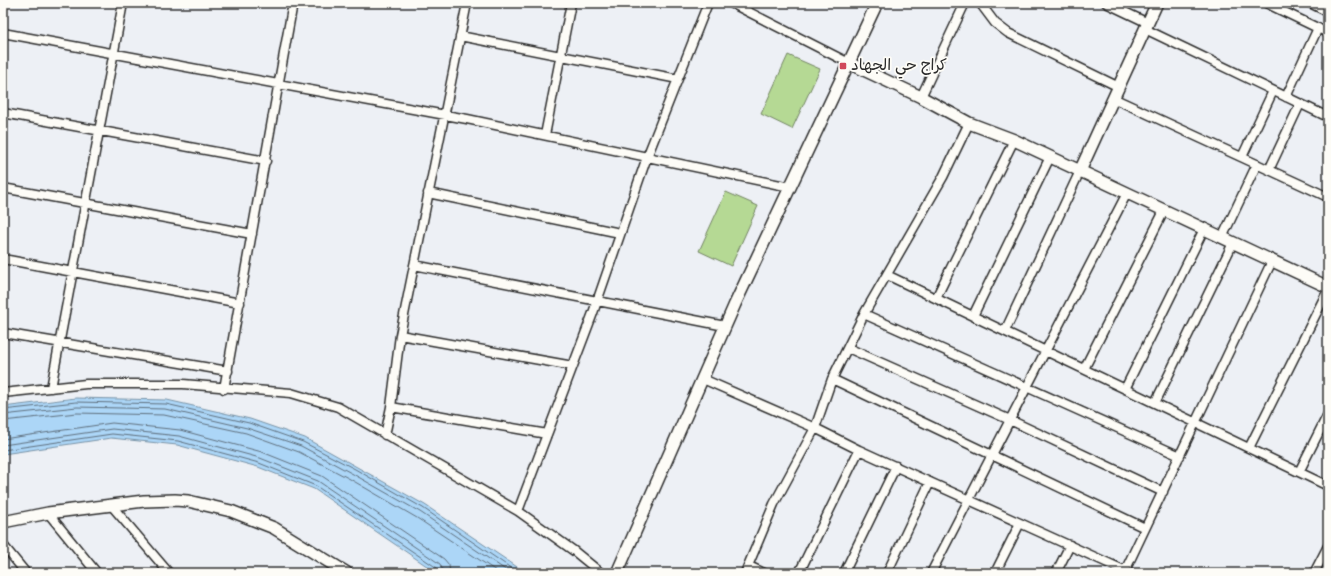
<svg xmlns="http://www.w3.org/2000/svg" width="1331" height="576" font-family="Dekko,'Playpen Sans Arabic',sans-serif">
<rect width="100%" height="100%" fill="#edf0f5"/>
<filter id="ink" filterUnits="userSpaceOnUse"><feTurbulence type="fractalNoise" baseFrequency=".025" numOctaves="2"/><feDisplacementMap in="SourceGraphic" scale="8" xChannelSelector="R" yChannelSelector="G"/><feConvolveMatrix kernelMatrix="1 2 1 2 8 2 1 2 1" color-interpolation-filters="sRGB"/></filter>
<g filter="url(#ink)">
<!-- green -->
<path fill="#b5d994" stroke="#708260" d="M788,55L820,69L792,129L761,114Z
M726,192L758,206L731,266L699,251Z"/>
<!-- water -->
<path fill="#acd6f7" stroke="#7892a5" d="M76,398L167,400L250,419L305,438L425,505L526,573H437L314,489L258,467L177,445L111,438L3,454V407Z"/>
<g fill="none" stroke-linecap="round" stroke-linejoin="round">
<!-- shore -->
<path stroke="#5f6f7d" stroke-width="1" d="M3,410L76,402L166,404L249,423L303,442L355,469L423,508L518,573
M3,415L77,407L165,409L247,428L301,446L353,474L420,512L510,573
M3,421L77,413L164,415L246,433L299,452L350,479L417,518L499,573
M3,439L112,423L180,430L262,452L322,476L444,559L449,565L450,573
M3,445L112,429L179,436L260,458L318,481L440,564L444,573
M3,450L112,434L178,441L259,463L316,486L437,568L439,573"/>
<defs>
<path id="minor" d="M731,3L849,63
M980,3L995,23L1008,33L1119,87
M1106,3L1148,23
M1266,3L1328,33
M1310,3L1328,12
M1145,29L1328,117
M3,33L467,119L790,187
M460,36L678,79
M921,97L965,3
M1286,97L1318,28
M1113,98L1328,197
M3,113L266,161
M545,135L571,3
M1242,157L1273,91
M1269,170L1300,104
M3,188L252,234
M428,193L620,233
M1222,238L1257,164
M3,259L240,303
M414,265L725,326
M887,275L1328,486
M936,298L1014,140
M864,314L1180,456
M973,316L1050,157
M1005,331L1080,171
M3,333L228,371
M400,335L573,366
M848,348L1010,420L1163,492
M1084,369L1164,211
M703,379L815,428L859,450L1130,573
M832,379L1145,528
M51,388L123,3
M224,389L293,3
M1125,389L1204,229
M3,393L86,384H183L291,393L338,407L518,511L574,551L601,573
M1155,403L1233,243
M391,407L547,434
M385,435L391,407L400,335L467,3
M1249,448L1328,290
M1299,472L1328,414
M111,505L169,573
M518,511L593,313L647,157L708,3
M48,513L97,573
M3,545L26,573
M749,566L764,573
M745,573L774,504L815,428L832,379L864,314L943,177L969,123
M799,573L859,450
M844,573L896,466
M887,573L930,482
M931,573L1127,193
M995,573L1020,523
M1056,573L1070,545
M1124,573L1272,261
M1314,573L1328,546"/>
<path id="tertiary" d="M849,63L921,97L969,123L1014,140L1328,287
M1080,171L1157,3
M3,522L48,513L144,501L175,500L188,501L231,511L274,528L347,573
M617,573L735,304L877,3"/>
</defs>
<!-- minor casing -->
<use href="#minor" stroke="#2b2b2b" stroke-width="11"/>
<!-- tertiary casing -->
<use href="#tertiary" stroke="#2b2b2b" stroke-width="14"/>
<!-- minor -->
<use href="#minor" stroke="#fdfcf7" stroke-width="8"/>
<!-- tertiary -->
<use href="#tertiary" stroke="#fdfcf7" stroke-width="11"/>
</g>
</g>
<!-- markers -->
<rect fill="#d1495b" stroke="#fdfcf7" stroke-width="1.5" x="839" y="62" width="8" height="8" rx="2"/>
<g text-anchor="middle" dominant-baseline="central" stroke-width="3.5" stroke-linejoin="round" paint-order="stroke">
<!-- poi labels -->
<g font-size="16" fill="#2b2b2b" stroke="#fdfcf7" text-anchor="start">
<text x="851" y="66">كراج حي الجهاد</text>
</g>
</g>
<!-- margin -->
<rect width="1331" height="576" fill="none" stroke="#fdfcf7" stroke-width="16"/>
<rect x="8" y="8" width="1315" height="560" fill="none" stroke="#2b2b2b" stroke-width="1.5" filter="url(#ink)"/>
</svg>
